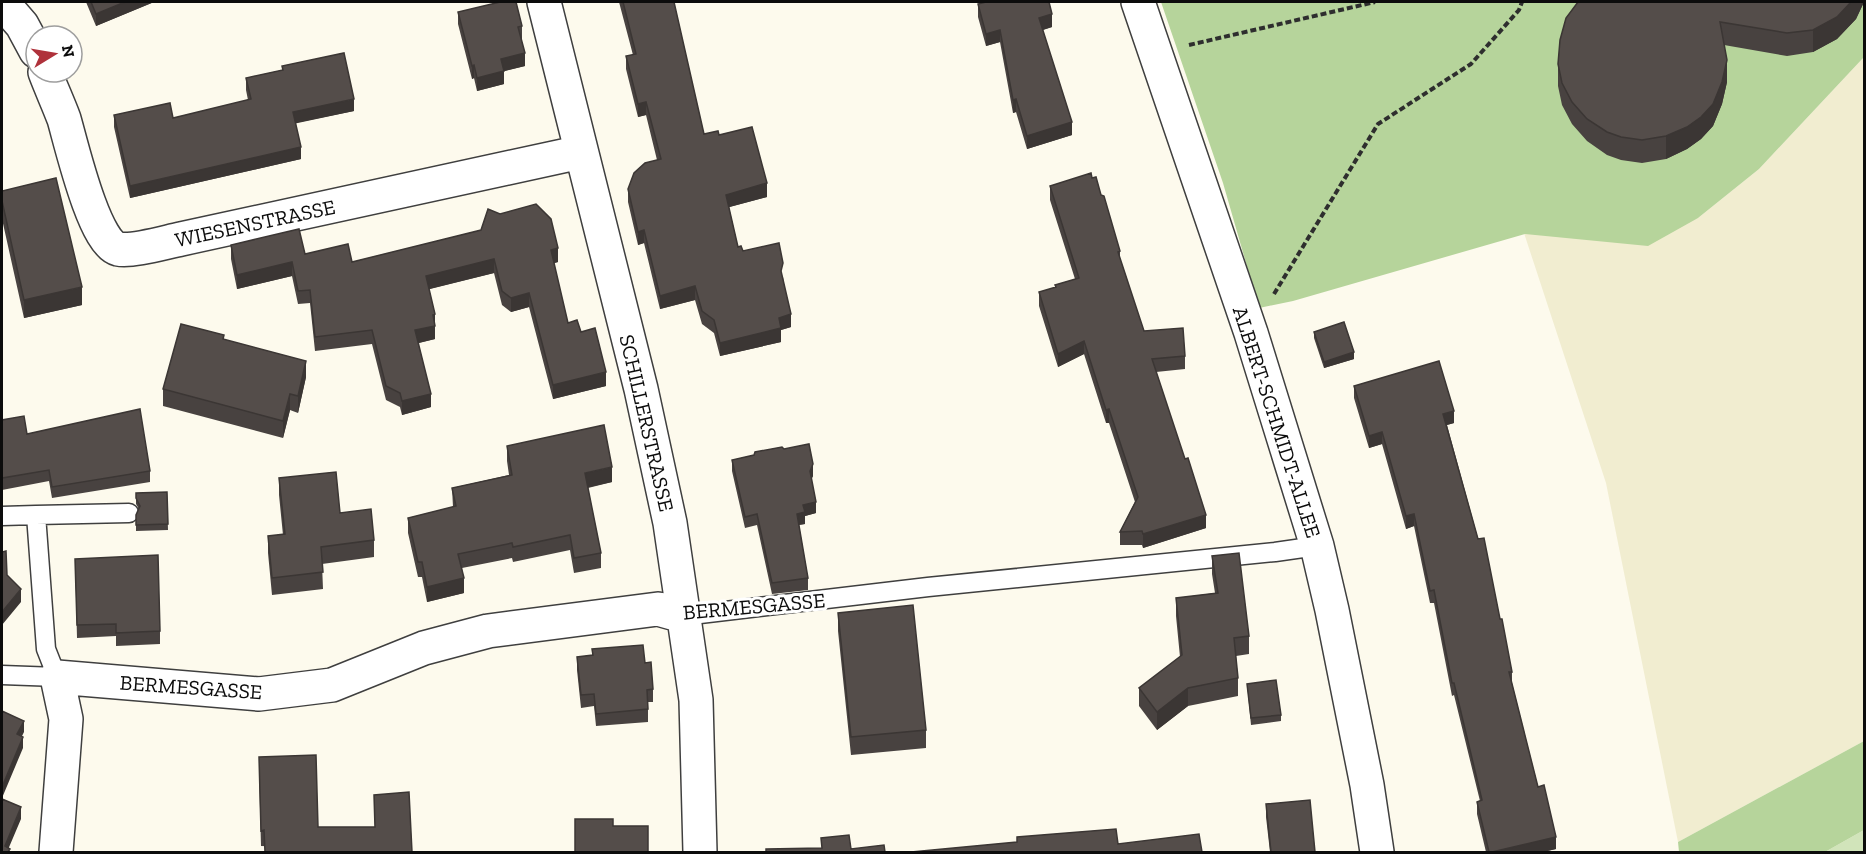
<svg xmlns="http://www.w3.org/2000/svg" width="1866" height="854" font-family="'Zilla Slab',serif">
<rect width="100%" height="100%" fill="#fdfaed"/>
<!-- farmland -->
<path fill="#f1edd0" d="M1864,57V741L1678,842L1606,483L1524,233L1698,218L1759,169Z"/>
<!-- green -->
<path fill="#d1e4ba" d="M1864,830V852H1825Z"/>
<!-- forest -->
<path fill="#b6d49b" d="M1161,2H1864V57L1759,169L1698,218L1648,246L1525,234L1293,301L1259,308L1223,183Z
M1864,741V830L1825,852H1679L1678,842Z"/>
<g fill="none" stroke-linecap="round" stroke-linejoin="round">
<defs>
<path id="service" d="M36,515L129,513
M2,516L36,515L46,649L57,677L2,675
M683,616L928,587L1275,552L1317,546"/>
<path id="minor" d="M2,2L22,25L36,51
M544,2L641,389L670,523L696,700L700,852
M1138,2L1251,333L1317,546L1332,610L1367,785L1377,852
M45,72C51,88 58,103 64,119C71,143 94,243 118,249C132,252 166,242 181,239L581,152
M56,852L66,719L57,677L259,694L332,685L424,648L488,631L658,609L683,616"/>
</defs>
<!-- service casing -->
<use href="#service" stroke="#3f3f3f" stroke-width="21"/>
<!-- minor casing -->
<use href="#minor" stroke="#3f3f3f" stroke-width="36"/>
<!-- path -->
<path stroke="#2e2e2e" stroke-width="4" stroke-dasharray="6 3" stroke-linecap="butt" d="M1189,45L1375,2
M1274,294L1378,124L1471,64L1519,10L1522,2"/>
<!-- service -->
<use href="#service" stroke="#fff" stroke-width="18"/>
<!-- minor -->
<use href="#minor" stroke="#fff" stroke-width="33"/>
</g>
<!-- wall -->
<path fill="#484240" d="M86,2H154L96,26Z
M619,2H674L704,134L719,135L767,197L729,207L738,247L743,251L783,277L791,327L781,330V342L720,356L714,333L702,324L695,300L660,309L644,243L638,245L628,202V189L657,160L646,115L638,117L626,69V56L633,55Z
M982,2H1049L1052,27L1043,30L1072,135L1027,149L1016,112L1013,113L1000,42L986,46L978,17V4L983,3Z
M1578,2H1864L1856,19L1837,39L1813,52L1787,56L1724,45L1727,82L1722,104L1713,126L1701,139L1687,149L1666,159L1642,163L1621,160L1607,155L1587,141L1572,124L1562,105L1558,86V64Z
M458,12L522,26V39H521L525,66L504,71V84L477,91L474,78L472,79L458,24Z
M282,66L354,111L295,123L301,159L130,198L114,127V115L173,118L248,100L246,90V78L282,70Z
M1092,178L1101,195L1120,251V259L1144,331L1185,356V369L1156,372L1206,528L1143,548L1142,545H1120V532L1135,502L1109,423H1106L1084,354L1058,367L1039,306V292L1055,288V285L1075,279L1050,200V186Z
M2,191L82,305L24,318L2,219Z
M481,230L558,262L554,263L568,323L581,332L606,386L553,399L529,307L511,312L502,305L494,273L429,289L435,314V339L418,343L431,407L402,415L400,407L386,400L372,344L315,351L310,303L298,304L292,276L237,289L231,259V245L305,254L352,262Z
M1314,332L1354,359L1324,368L1314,338Z
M224,339L306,377L298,413L290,410L283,438L163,406V389Z
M1354,386L1454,423L1447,425L1500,619L1512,672V683L1538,787L1556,849L1543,852H1486L1477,814V802L1480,801L1454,695L1452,696L1434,603H1430L1414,526L1406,529L1382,444L1369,448L1354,398Z
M2,420L27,434L150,471V482L52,498L49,481L2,490Z
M507,446L612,482L588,488L601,553V568L574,573L570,550L513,562L512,558L462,568L464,593L427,602L422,577H418L408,533V518L453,507L452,488L509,475L507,461Z
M754,455L813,476L811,479L816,513L805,516V524L799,525L808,578V590L772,594L757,525L745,528L732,471V460Z
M279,478L340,513L374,540V557L322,564L323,589L272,595L268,553V536L283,535L279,495Z
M167,492L168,530L136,531V515L139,509L136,504V493Z
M1212,556L1249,636V654L1236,656L1238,678V696L1188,706L1157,730L1139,706V688L1180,657L1176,616V598L1215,593L1212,574Z
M75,559L160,631V644L116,646V636L77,638Z
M838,613L926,730V748L851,755L838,631Z
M592,649L645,663L653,689V702H648V722L596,726L594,706L581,708L577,670V657L592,655Z
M1247,684L1281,715V721L1251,725Z
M259,772L318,827H375L374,795L412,852L261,846Z
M1266,804L1315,852H1270L1266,817Z"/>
<!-- shaded-wall -->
<path fill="#3b3634" d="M125,2H154L96,26V14Z
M1851,2H1864L1856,19L1837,39L1813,52V30Z
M1052,14V27L1039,31V18Z
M1000,30V42L986,46V34Z
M525,53V66L501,72V59Z
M1727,60V82L1722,104L1713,126L1701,139L1687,149L1666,159V136Z
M474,65V78L472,79V66Z
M504,71V84L477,91V78Z
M354,99V111L293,124V112Z
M1016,99V112L1013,113V100Z
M646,102V115L638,117V104Z
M1072,122V135L1027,149V136Z
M301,147V159L130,198V186Z
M767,183V197L726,208V195Z
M644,230V243L638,245V232Z
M558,248V262L551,264V250Z
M494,259V273L426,290V276Z
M292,262V276L237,289V275Z
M695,286V300L660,309V296Z
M82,287V305L24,318V300Z
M529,293V307L511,312V298Z
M435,314V339L415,344V330Z
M791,314V327L781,330V342L720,356V343L779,318Z
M1084,341V354L1058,367V354Z
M1354,352V359L1324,368V362Z
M306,361V377L298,413V396Z
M606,372V386L553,399V385Z
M290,394V410L283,438V421Z
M431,394V407L402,415V401Z
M1109,409V423H1106V410Z
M1454,411V423L1443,426V414Z
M1382,432V444L1369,448V436Z
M813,464V476L810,483V471Z
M612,467V482L585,488V473Z
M816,502V513L805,516V524L797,525V514L803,505Z
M1414,514V526L1406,529V516Z
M1206,515V528L1143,548V534Z
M464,578V593L427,602V587Z
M21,589V602L2,625V612Z
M1188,688V706L1157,730V712Z
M24,721V732L17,746V734Z
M23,737V748L2,798V787Z
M21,807V819L7,852L5,846Z
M1556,837V849L1543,852H1492Z"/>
<!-- building -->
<path fill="#544d4a" stroke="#3b3634" stroke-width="1.5" d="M91,2H125L96,14Z
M500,2H516L522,26L518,27L525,53L501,59L504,71L477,78L474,65L472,66L458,12Z
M623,2H674L704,134L718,131L719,135L752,127L767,183L726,195L738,247L741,246L743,251L779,243L783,263L781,271L791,314L779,318L781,328L720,343L714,320L702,311L695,286L660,296L644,230L638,232L628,189L634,173L645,163L661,159L646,102L638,104L626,56L636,54Z
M986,2H1049L1052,14L1039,18L1072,122L1027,136L1016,99L1013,100L1000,30L986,34L978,4Z
M1578,2H1851L1837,17L1813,30L1787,33L1720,22L1727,60L1722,82L1713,104L1701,117L1687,127L1666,136L1642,140L1621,137L1607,132L1587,119L1572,102L1562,83L1558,64L1560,40L1566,18Z
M344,53L354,99L293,112L301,147L130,186L114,115L170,103L173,118L251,99L246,78L283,70L282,66Z
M1091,173L1092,178L1096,177L1101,195L1104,196L1120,251L1118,252L1144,331L1183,328L1185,356L1152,359L1185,459L1188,458L1206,515L1143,534L1142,531L1120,532L1138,497L1109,409L1106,410L1084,341L1058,354L1039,292L1056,287L1055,285L1079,278L1050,186Z
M56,178L82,287L24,300L2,201V191Z
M536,204L551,219L558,248L551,250L568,323L577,320L581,332L595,328L606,372L553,385L529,293L511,298L502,291L494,259L426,276L435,314L433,315L435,326L415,330L431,394L402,401L400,393L386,386L372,330L315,337L310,290L298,291L292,262L237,275L231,245L299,229L305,254L348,244L352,262L481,230L488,209L500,214Z
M1344,322L1354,352L1324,362L1314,332Z
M181,324L224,335L223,339L306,361L298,396L290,394L283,421L163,389Z
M1439,361L1454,411L1443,414L1478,539L1484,538L1500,619H1502L1512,672H1509L1538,787L1544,785L1556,837L1492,852H1489L1477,802L1482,800L1454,683H1452L1434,590L1430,591L1414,514L1406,516L1382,432L1369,436L1354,386Z
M140,409L150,471L52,487L49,470L2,478V420L24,416L27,434Z
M604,425L612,467L585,473L601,553L574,558L570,535L513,547L512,543L458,554L464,578L427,587L422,562H418L408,518L456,506L452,488L512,475L507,446Z
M809,444L813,464L810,471L816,502L803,505L805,512L797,514L808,578L772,583L757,514L745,517L732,460L754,455L755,452L782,447L784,449Z
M336,472L340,513L371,509L374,540L321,547L323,572L272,578L268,536L285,534L279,478Z
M167,492L168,524L136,525V515L140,506L136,498V493Z
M6,551L7,575L21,589L2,612V552Z
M1239,553L1249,636L1234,638L1238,678L1188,688L1157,712L1139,688L1182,655L1176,598L1218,593L1212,556Z
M158,555L160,631L116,633V624L77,625L75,559Z
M913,605L926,730L851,737L838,613Z
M643,645L645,663L651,662L653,689L647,690L648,709L596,714L594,694L581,695L577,657L593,655L592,649Z
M1276,680L1281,715L1251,718L1247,684Z
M2,711L24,721L17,734L23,737L2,787Z
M316,755L318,827H375L374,795L409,792L412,852H265L264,830L261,831L259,757Z
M2,799L21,807L5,846L10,849L8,852H2Z
M1310,800L1315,852H1271L1266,804Z
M575,819H613V826H648V852H575Z
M1116,829L1118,844L1199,834L1202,852H911L1017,842V837Z
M849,835L851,849L884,845L885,852H766V849L822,848L821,838Z"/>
<g text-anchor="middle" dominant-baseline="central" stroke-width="6" stroke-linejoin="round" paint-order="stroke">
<!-- street labels -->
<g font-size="21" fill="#0c0c0c" stroke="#fff">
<text transform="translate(255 223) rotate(-12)">WIESENSTRASSE</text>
<text transform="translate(1277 422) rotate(72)">ALBERT-SCHMIDT-ALLEE</text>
<text transform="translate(647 423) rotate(77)">SCHILLERSTRASSE</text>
<text transform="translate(754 606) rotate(-5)">BERMESGASSE</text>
<text transform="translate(191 687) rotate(4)">BERMESGASSE</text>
</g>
</g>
<!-- border -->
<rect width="1866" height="854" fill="none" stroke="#0c0c0c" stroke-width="6"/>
<!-- north arrow -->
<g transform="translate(54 54) rotate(79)"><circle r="28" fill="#ffffff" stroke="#9e9e9e" stroke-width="1.5"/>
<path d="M0-4.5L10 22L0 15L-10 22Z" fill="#af323b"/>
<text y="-9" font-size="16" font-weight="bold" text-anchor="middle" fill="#0c0c0c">N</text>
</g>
</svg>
